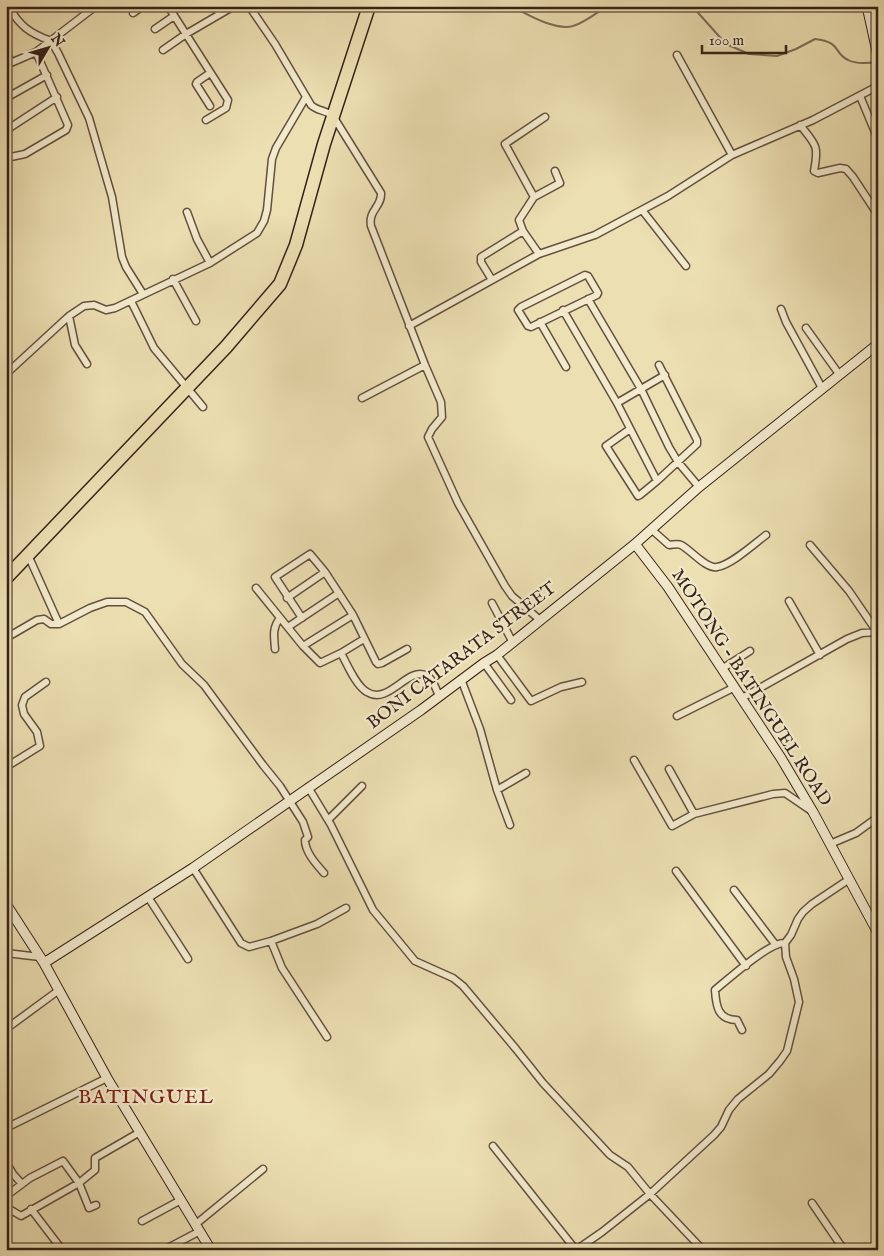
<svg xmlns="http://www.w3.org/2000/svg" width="884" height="1256" font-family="'IM FELL English',serif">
<rect width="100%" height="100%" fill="#ecdfb2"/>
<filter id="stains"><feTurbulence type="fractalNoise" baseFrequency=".004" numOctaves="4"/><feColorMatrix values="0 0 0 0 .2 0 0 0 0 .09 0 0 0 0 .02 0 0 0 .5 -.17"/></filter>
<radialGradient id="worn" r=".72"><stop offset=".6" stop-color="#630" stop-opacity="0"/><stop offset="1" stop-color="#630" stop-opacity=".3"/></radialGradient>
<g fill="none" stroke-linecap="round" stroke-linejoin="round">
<!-- stream -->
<path stroke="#7e6d56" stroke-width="2" d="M511,6C527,14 555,31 573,26C586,22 596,13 607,6
M692,6L726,44L749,54L777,56L796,49L815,39C842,42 833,53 848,60C855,64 869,63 877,62"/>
<defs>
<path id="street" d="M8,6C20,26 29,33 51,41L58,53L89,118L112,197L122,257L126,267L143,294
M168,6L228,100L226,108L206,120
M214,6L220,14
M249,6L275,44L311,105C317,111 326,110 333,116L381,193C382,207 368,210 371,226L425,365L441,402L442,417L432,429L428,437L458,503L505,586L512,596L540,620
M133,13L143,6
M155,29L174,16
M163,50L186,34L234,6
M6,52L11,62
M677,55L732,155
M6,65L36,52L96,6
M210,73L197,82L196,84L210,106
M860,96L877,137
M6,98L47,75
M800,125C816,145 819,145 814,171L818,173L840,168L846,169L853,177L878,215
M6,129L11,127L57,97
M6,158L25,154L66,130L68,125L36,52
M534,197L505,144L545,117
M642,210L686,266
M187,212L197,239L210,263
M539,254L523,231L519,220L534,197L560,183L555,171
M585,275L588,276L598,293L597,295L531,327L528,326L518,310L521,307Z
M173,279L196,321
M492,280L481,262V257L523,231
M588,299L641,389L669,447L678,462L699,487
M131,301L154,348L203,407
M781,309L786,322L822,388
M563,310L617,403L657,481L697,444V440L659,365
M69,316L75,345L87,364
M540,322L566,367
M409,326L539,254L595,235L668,196L732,155L813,120L878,86
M806,328L839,374
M6,374L69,316L84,306L94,305L106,310L115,308L210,263L257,233L264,221L267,210L272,159L276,148L306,97
M362,398L425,365
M617,403L665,375
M630,429L606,446L638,496L640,495L657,481
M651,529L669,545C673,545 677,543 681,545C691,550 706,569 717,567C731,565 754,544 766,535
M810,545L849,591L877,632
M28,555L59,624
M256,588L303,646L320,663L341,653L364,639
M287,598L325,572
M789,601L820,655
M492,603L513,643
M302,618L275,577L310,554L325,572L353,615L376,662L378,664L382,663L407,649
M288,627L339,593
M6,638L37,620L44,619L51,624H59L90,608L107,602H126L145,612L182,664L204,685L263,765L280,786L303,822L308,837L305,840C305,852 316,864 324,873
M303,646L353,615
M275,649C274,636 272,628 280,618
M341,653C347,664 356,686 367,692C389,706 408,665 427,676C433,679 436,689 439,696
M497,655L531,701L561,687L582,682
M484,663L511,700
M723,668L750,651
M461,679L480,729L497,790L526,773
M742,698L847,639L862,633L878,632
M677,716L735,687
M634,760L672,826L694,814L669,769
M6,767L40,746L37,732L24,714L22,705L25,697L46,682
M308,787L331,825L373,910L415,961L453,978L463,986L516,1049L543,1083L610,1155L628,1167L650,1194L703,1250
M497,790L510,825
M694,814L773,794L785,793L810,810
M328,820L362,786
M830,844L856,833L878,817
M193,868L241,943L249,947L271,941L282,968L327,1037
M676,871L746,966
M734,890L775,944
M148,897L188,959
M271,941L317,924L346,908
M6,953L40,957
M6,1029L59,990
M742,1030L737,1020C718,1020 716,1006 715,990C728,979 771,941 785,943
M6,1128L107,1078
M493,1146L576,1250
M6,1162L13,1174L22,1184
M6,1196L30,1178L63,1161L79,1183L89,1208L96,1205
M812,1203L844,1250
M6,1207L21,1216L79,1183L95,1170V1158L140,1132
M31,1209L60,1247L57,1250
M142,1221L181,1200
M196,1224L263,1169
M164,1250L200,1231
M576,1250L602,1232L650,1194L714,1135L721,1127L729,1110L738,1099L769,1074L780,1061L787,1051L799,1002L794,979L786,957L785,943L791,935L798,919L803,912L812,904L848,880"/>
<path id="secondary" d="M867,6L878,56
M635,544L668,587L781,758L813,812L878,933
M6,904L44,963L107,1078L211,1250
M44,963L193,868L421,710L484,663L497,655L635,544L699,487L878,344"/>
<path id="highway" d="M6,578L226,347L280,284L296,245L324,144L369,6"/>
</defs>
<!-- street casing -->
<use href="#street" stroke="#63513f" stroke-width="9"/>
<!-- secondary casing -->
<use href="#secondary" stroke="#352219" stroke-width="11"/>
<!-- highway casing -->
<use href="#highway" stroke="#352219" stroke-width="15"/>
<!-- street -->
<use href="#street" stroke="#f3eacd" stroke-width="6"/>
<!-- secondary -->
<use href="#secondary" stroke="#f3eacd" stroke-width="9"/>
<!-- highway -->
<use href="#highway" stroke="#ecdfb2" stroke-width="12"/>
</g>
<g text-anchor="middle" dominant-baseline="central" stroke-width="4.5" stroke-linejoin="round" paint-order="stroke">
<!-- street labels -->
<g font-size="18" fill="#352219" stroke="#f3eacd">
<text transform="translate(462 656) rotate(-37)">BONI CATARATA STREET</text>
<text transform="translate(751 688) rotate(57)">MOTONG - BATINGUEL ROAD</text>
</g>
<!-- quarter labels -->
<g font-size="20" letter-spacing="1" fill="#7a1f14" stroke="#f3eacd">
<text x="146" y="1097">BATINGUEL</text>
</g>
</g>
<!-- margin -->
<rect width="884" height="1256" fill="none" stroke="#ecdfb2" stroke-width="25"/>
<rect x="8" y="8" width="869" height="1241" fill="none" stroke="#352219" stroke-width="2.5"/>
<rect x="12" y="12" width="859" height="1231" fill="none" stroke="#352219"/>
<!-- north arrow -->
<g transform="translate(48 48) rotate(52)" stroke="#f3eacd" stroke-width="4" paint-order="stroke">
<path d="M0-4L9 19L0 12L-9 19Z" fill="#352219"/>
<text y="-8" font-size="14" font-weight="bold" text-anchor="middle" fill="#352219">N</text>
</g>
<!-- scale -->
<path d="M702 45v8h84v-8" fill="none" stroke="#352219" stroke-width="2.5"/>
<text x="709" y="45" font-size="15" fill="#352219" stroke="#f3eacd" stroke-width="4" paint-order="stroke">100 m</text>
<rect width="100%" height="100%" filter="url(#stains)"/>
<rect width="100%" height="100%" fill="url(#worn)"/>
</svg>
